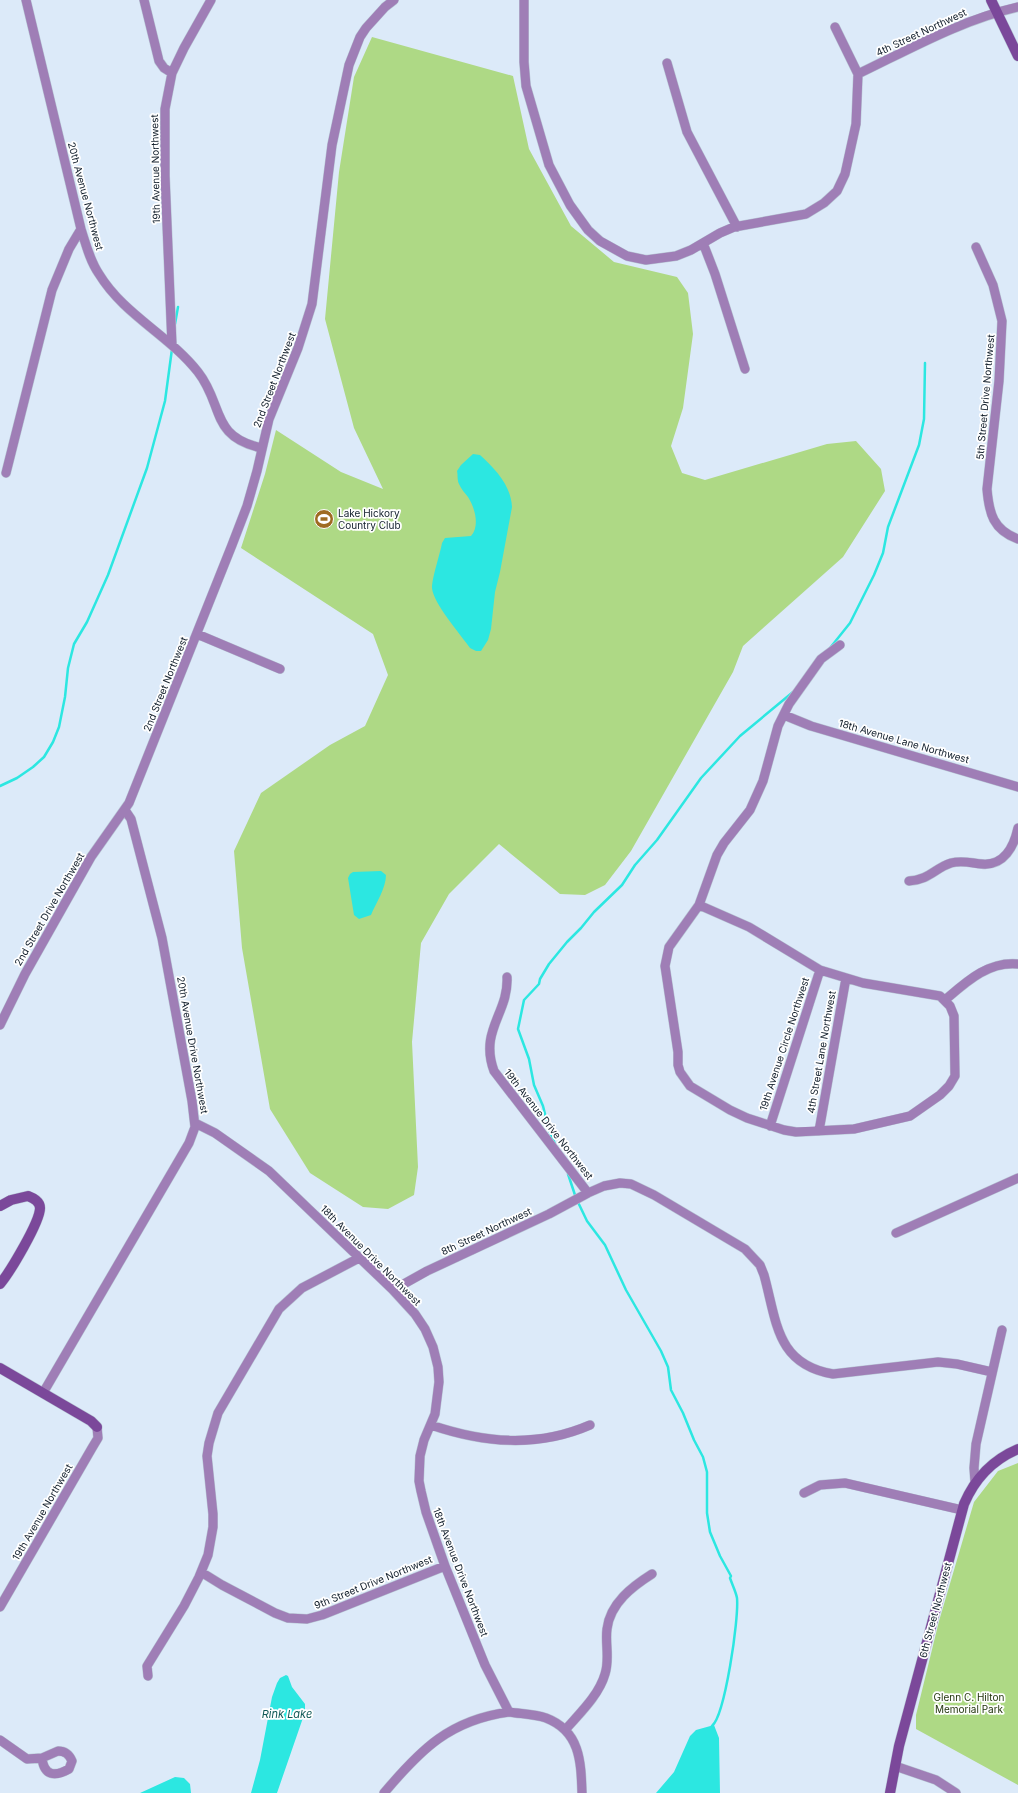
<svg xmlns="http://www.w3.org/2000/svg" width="1018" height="1793" font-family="Inter,sans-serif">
<rect width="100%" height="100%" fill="#dceaf9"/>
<!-- green -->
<path fill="#aed985" d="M372,37L513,76L529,149L571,226L614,262L677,277L688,293L693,334L683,408L671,446L682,473L705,480L827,444L856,441L881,469L885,491L843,557L743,646L733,672L631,851L605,885L585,895L560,894L499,844L449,894L421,943L412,1042L418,1167L414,1195L388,1209L363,1207L310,1173L270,1109L242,948L234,851L261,793L330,745L365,726L388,675L373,634L241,548L265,474L276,430L341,472L383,489L354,428L325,319L339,172L354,77Z
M1018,1463V1785L916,1729V1715L939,1621L974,1502L998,1471Z"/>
<!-- water -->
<path fill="#2ce7e1" d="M473,454L480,455C495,469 511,485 512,507L500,572L495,592L491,629L488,640L481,651H476L470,648C461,635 433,603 432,588C432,578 440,554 442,543L445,538L471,536C480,526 475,508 468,497C465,493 461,489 459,484C457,480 458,475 457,471L461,465Z
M381,871L386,875C386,888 376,903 371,915L359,919L354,915L348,878L350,874L353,872Z
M286,1675L288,1676L292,1687L305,1704V1712L277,1793H251L260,1760L272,1697L277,1683L280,1678Z
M714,1725L719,1738L720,1793H656L674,1772L690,1736L696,1730Z
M175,1777L184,1778L190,1784L191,1793H140Z"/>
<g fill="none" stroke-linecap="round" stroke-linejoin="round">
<!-- stream -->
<path stroke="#2ce7e1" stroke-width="2.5" d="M175,324L178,307
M830,648L850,623L874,575L883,553L888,527L919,445L924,419L925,363
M0,786L17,778L33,767L44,757L53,742L59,727L65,697L68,668L74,644L87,622L108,575L147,468L165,401L172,349
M555,1144L549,1130L543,1106L534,1085L529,1059L518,1029L524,1000L539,984L540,979L549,964L567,942L581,928L594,912L622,885L635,865L657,840L701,778L740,736L793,692
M568,1174L576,1198L587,1221L605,1245L626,1290L661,1351L668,1367L671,1390L683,1413L694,1440L703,1457L707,1472V1513L710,1532L720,1556L731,1576L730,1578C732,1584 736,1592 737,1598C739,1619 725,1715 712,1726"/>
<defs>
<path id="street" d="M26,0L81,229C86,245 90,261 99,274C124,315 169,335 198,372C224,405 210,437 262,448
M144,0L159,61L164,68L172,73
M524,0V62L526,86L549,165L570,205L588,230L600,241L627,256L646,260L676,256L691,250L720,233L734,227L806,214L824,203L837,191L845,174L856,124L858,74L835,27
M667,63L687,132L737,227
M858,74C910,49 961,20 1018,7
M703,243L715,274L745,369
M976,247L993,285L1002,321L999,381L987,489C989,513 993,530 1018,539
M172,345L165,176V109L172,73L184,48L211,0
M6,473L52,290L69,249L81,229
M197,634L280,669
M784,715L811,726L1018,787
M909,881C929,880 935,868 951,863C962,860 971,863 982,864C1004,866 1014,846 1018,828
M699,905L749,927L820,970L863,983L940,996L950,1006L954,1016L955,1076L949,1086L940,1095L910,1116L854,1129L796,1132L784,1130L747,1118L730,1110L690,1086L680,1072L678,1065V1052L665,966L669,947L699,905L717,855L724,843L750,810L763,781L778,726L789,704L821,659L840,645
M507,977C509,1013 479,1030 494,1071L588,1193
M945,1000C966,982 988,961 1018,964
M0,1025L25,974L91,857L129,803L232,545L247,506L257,471L269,419L298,348L312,304L332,145L349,65L360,37L366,28L385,7L394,0
M195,1123L215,1133L269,1171L393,1290L415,1314L425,1329L433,1347L438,1367L439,1382L435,1414L424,1440L420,1456L419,1481L421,1491L426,1512L445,1566L485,1665L509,1712C521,1714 534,1714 546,1718C580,1731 581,1761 582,1793
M770,1126L820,970
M819,1131L846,978
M896,1233L1018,1178
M393,1290L427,1271L549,1214L588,1193L604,1186L620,1183L631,1184L654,1195L745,1249L760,1265L764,1275C777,1322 776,1364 833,1374L938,1362L957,1364L992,1372
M43,1393L189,1143L195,1127L192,1101L162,938L131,819L125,810
M431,1425C484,1443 537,1448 590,1425
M975,1482L974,1468L976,1444L1002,1330
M804,1493L820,1485L845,1483L962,1510
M201,1572L222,1585L275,1613L288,1618L307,1619L322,1615L445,1566
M0,1607L92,1448L98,1438L97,1427
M148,1676L147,1666L184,1606L199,1577L208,1555L213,1527V1514L207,1456L209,1443L218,1413L279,1309L302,1288L359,1258
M566,1729C580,1713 599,1695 605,1674C610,1659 605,1644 607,1629C610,1603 633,1586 652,1574
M0,1740L27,1759L42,1758
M58,1751C65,1751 69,1754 72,1761L69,1769C55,1777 44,1776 42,1758Z
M895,1766L936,1780L956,1793
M384,1793C421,1749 450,1720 509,1712"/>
<path id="secondary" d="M991,0L1018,56
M0,1206L11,1200L28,1196C33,1198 40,1201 40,1208C40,1222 10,1272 0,1284
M0,1368L91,1421L97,1427
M890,1793L899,1746L964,1504C975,1478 992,1460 1018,1449"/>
</defs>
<!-- street casing -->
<use href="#street" stroke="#b7c5d4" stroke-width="10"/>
<!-- secondary casing -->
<use href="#secondary" stroke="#b7c5d4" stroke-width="11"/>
<!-- street -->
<use href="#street" stroke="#9f7eb6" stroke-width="9"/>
<!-- secondary -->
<use href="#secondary" stroke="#7b489a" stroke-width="10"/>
</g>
<!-- icons -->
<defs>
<symbol id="stadium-disc" viewBox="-11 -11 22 22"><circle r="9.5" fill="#9f6b22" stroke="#fff"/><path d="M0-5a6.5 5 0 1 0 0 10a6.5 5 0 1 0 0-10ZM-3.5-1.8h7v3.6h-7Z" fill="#fff"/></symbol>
</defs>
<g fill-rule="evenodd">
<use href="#stadium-disc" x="313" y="508" width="22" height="22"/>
</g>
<g text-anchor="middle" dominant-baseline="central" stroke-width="3.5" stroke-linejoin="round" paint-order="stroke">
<!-- street labels -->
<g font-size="10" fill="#111e2b" stroke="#fff">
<text transform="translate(921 32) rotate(-25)">4th Street Northwest</text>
<text transform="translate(155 169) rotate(-91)">19th Avenue Northwest</text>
<text transform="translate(86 196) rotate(75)">20th Avenue Northwest</text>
<text transform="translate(274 380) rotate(-69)">2nd Street Northwest</text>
<text transform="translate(985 397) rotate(-85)">5th Street Drive Northwest</text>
<text transform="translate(165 684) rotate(-68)">2nd Street Northwest</text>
<text transform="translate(904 741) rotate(16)">18th Avenue Lane Northwest</text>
<text transform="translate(49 909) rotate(-60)">2nd Street Drive Northwest</text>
<text transform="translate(784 1044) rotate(-72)">19th Avenue Circle Northwest</text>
<text transform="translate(193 1045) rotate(80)">20th Avenue Drive Northwest</text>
<text transform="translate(821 1052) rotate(-80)">4th Street Lane Northwest</text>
<text transform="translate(549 1124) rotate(52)">19th Avenue Drive Northwest</text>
<text transform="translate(486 1231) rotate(-25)">8th Street Northwest</text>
<text transform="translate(371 1255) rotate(45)">18th Avenue Drive Northwest</text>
<text transform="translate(42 1512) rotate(-60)">19th Avenue Northwest</text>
<text transform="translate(461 1572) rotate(69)">18th Avenue Drive Northwest</text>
<text transform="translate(373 1582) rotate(-22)">9th Street Drive Northwest</text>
<text transform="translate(935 1610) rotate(-75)">6th Street Northwest</text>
</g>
<!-- poi labels -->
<g font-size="10" fill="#111e2b" stroke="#fff" text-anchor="start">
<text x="338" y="513">Lake Hickory<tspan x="338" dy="12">Country Club</tspan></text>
</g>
<!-- park labels -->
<g font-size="10" fill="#22350d" stroke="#fff">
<text x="969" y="1697">Glenn C. Hilton<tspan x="969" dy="12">Memorial Park</tspan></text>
</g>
<!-- water labels -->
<g font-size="11" font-style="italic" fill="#115a57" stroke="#fff">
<text x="287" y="1714">Rink Lake</text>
</g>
</g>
</svg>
